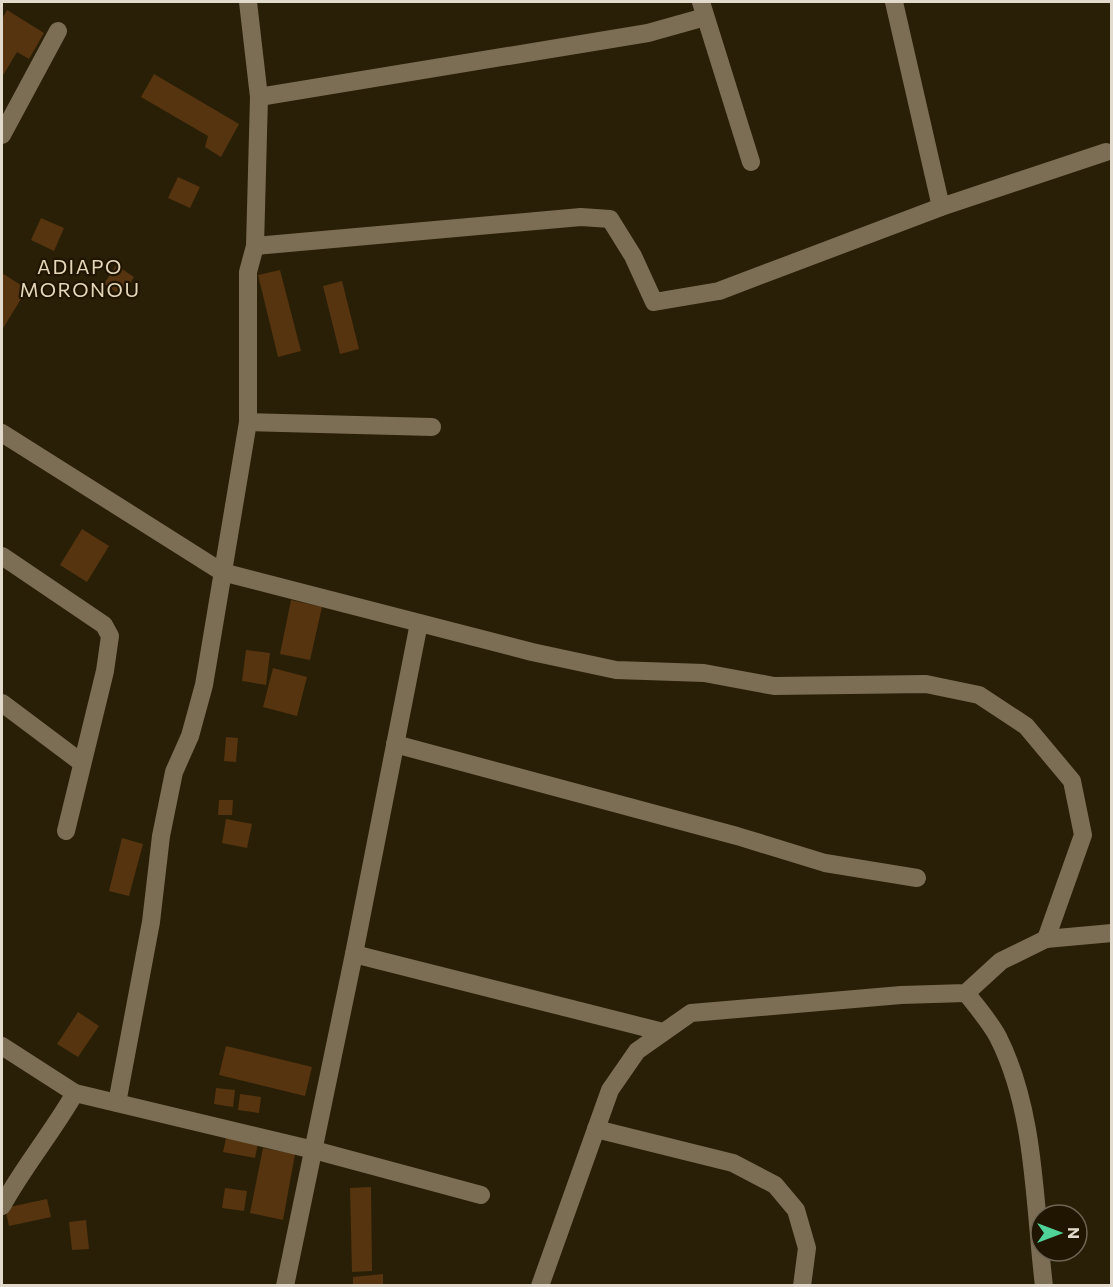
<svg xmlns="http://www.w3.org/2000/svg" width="1113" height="1287" font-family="Commissioner,sans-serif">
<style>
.building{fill:#55340f}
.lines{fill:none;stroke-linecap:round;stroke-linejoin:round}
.street{stroke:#7b6e54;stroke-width:18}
.labels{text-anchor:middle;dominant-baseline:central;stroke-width:4.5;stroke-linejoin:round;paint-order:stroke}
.quarter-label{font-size:20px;letter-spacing:1.5px;fill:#e5d7b9;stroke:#201500}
</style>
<rect width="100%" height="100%" fill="#291f06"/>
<g class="building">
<path d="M7,10L44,33L29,59L17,52L2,77V19Z"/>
<path d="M154,74L239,124L221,157L205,147L208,136L141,97Z"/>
<path d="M178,177L200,187L190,208L168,198Z"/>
<path d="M41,218L64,228L54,251L31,240Z"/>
<path d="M116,265L134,277L122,296L104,284Z"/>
<path d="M280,270L301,351L278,357L258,275Z"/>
<path d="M2,273L27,289L2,330Z"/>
<path d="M342,281L359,349L340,354L323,286Z"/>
<path d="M82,529L109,546L87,582L60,565Z"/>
<path d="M291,600L322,607L310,660L280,654Z"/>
<path d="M246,650L270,653L266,685L242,681Z"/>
<path d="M273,668L307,677L297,716L263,707Z"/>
<path d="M226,737L238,738L236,762L224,761Z"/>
<path d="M219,800H233L232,815H218Z"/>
<path d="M226,819L252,824L247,848L222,843Z"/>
<path d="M122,838L143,844L129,896L109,891Z"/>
<path d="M78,1012L99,1026L78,1057L57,1044Z"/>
<path d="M226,1046L312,1067L305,1096L219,1075Z"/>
<path d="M216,1088L235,1090L233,1107L214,1104Z"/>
<path d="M240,1094L261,1097L259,1113L238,1110Z"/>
<path d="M226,1138L258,1143L255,1158L223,1152Z"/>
<path d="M263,1148L295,1154L283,1220L250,1213Z"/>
<path d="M371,1187L372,1271L352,1272L350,1188Z"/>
<path d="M225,1188L247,1191L244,1211L222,1208Z"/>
<path d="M47,1199L51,1217L9,1226L5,1208Z"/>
<path d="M86,1220L89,1249L72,1250L69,1222Z"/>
<path d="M383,1274V1286H353V1277Z"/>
</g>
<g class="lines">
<g class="street">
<path d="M701,2L751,162"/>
<path d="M894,2L941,207"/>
<path d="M259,97L648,33L705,17"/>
<path d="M2,135L58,31"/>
<path d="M255,246L581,217L610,219L633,256L654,302L719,291L941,207L1106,152"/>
<path d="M248,422L432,427"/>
<path d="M2,433L222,572L532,652L616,670L704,673L774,686L926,684L979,695L1026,726L1072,781L1083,835L1046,939"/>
<path d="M2,556L104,625L110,636L105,671L66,831"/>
<path d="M2,703L82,763"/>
<path d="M395,744L737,836L825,863L917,878"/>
<path d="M354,954L663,1032"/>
<path d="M966,993C977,1007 990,1022 998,1037C1036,1112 1034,1205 1044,1286"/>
<path d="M2,1046L75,1093L314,1150L481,1195"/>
<path d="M117,1103L151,922L161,836L174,772L190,736L204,685L248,422V272L255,246L259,97L248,2"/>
<path d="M596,1129L733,1163L775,1185L796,1210L807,1248L802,1286"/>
<path d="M2,1206C24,1166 52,1133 75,1093"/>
<path d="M285,1286L354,954L419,623"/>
<path d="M540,1286L610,1090L637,1051L691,1013L901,995L966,993L1001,961L1046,939L1112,933"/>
</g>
</g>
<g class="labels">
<g class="quarter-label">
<text x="80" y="266">ADIAPO<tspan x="80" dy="23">MORONOU</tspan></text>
</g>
</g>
<rect width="1113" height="1287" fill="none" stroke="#e2dbcd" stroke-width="6"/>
<g transform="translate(1059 1233) rotate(90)"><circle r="28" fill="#201500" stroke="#6e6452" stroke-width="1.5"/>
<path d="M0-4.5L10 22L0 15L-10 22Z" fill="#50d398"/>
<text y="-9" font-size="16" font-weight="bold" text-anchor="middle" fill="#e2dbcd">N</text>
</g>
</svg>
